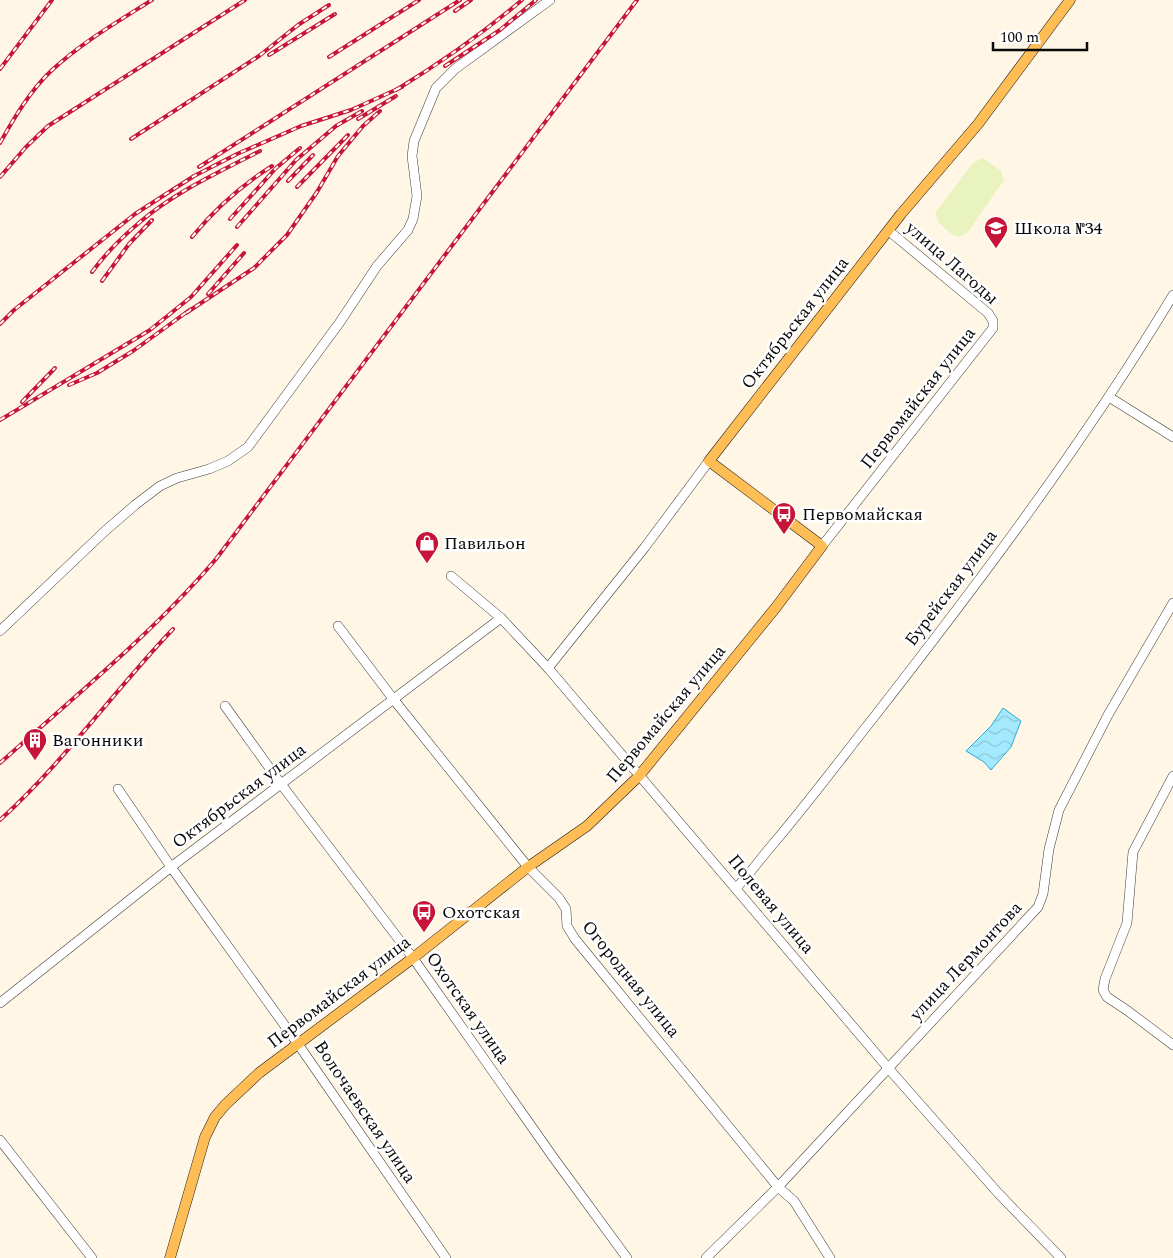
<svg xmlns="http://www.w3.org/2000/svg" width="1173" height="1258" font-family="Spectral,serif">
<style>
.pitch{fill:#e9f3bf}
.water{fill:url(#water-waves);stroke:#24addb}
.lines{fill:none;stroke-linecap:round;stroke-linejoin:round}
.minor-casing{stroke:#3c3c3c;stroke-width:10}
.major-casing{stroke:#1a1a1a;stroke-width:11}
.minor{stroke:#fff;stroke-width:9}
.major{stroke:#ffbd56;stroke-width:10}
.rail-casing{stroke:#c61538;stroke-width:4}
.rail{stroke:#fff;stroke-width:2;stroke-dasharray:5.5;stroke-linecap:butt}
.labels{text-anchor:middle;dominant-baseline:central;stroke-width:5;stroke-linejoin:round;paint-order:stroke}
.poi-label{font-size:18px;fill:#090909;stroke:#fff;text-anchor:start}
.street-label{font-size:18px;fill:#090909;stroke:#fff}
</style>
<defs>
<pattern id="water-waves" width="16" height="10" patternUnits="userSpaceOnUse" patternTransform="scale(1.25)"><rect width="16" height="10" fill="#a4e9fd"/><path d="M0 5q4-4 8 0t8 0" fill="none" stroke="#8cc6d8"/></pattern>
</defs>
<rect width="100%" height="100%" fill="#fff6e6"/>
<path class="pitch" d="M983,158L1001,171L1004,180L968,232L964,235L958,237C949,233 935,223 936,212L973,163Z"/>
<path class="water" d="M1003,708L1021,721L1011,747L991,770L984,762L966,751L991,726Z"/>
<g class="lines">
<g class="minor-casing">
<g id="minor">
<path d="M1109,397L1173,437"/>
<path d="M822,546L993,328V321L988,313L889,231"/>
<path d="M451,576L501,618L548,668L889,1069L998,1193L1061,1258"/>
<path d="M338,626L394,700L528,867L559,898L566,909L567,926L575,939L778,1187L794,1201L830,1258"/>
<path d="M0,631L105,531L135,505L160,486L177,478L209,469L228,461L248,447L340,322L377,266L408,230L413,219L417,196L412,156L414,141L436,88L455,69L550,0"/>
<path d="M548,668L645,547L709,461"/>
<path d="M225,706L281,784L413,958L553,1157L627,1258"/>
<path d="M1173,776L1133,852L1127,923L1105,979L1103,990L1107,997L1128,1011L1173,1045"/>
<path d="M118,789L171,867L298,1044L446,1258"/>
<path d="M736,888C750,874 760,859 773,844C808,803 840,760 874,717C980,581 1084,443 1173,295"/>
<path d="M0,1003L171,867L501,618"/>
<path d="M0,1140L92,1258"/>
<path d="M706,1258L778,1187L1038,907L1043,894L1049,849L1059,810L1108,715L1173,603"/>
</g>
</g>
<g class="major-casing">
<path id="major" d="M170,1258L205,1137L215,1117L225,1105L259,1073L413,958L528,867L587,826L639,776L777,606L822,546L709,461L901,214L978,124L1070,0"/>
</g>
<use href="#minor" class="minor"/>
<use href="#major" class="major"/>
<g class="rail-casing">
<g id="rail">
<path d="M455,11L471,0"/>
<path d="M269,55L335,14"/>
<path d="M329,57L419,0"/>
<path d="M445,66L500,30L536,0"/>
<path d="M0,69L52,0"/>
<path d="M396,90C440,63 482,34 522,0"/>
<path d="M358,119L396,96"/>
<path d="M131,139L259,56L298,25L329,5"/>
<path d="M0,143C14,118 30,91 51,71C81,43 117,22 152,0"/>
<path d="M199,167L460,0"/>
<path d="M0,177L26,147L48,126L245,0"/>
<path d="M288,181L313,155"/>
<path d="M297,187L348,135"/>
<path d="M230,219L276,168L300,148"/>
<path d="M237,227L296,160L336,126L362,111"/>
<path d="M192,237C215,209 242,185 272,166"/>
<path d="M92,272C106,253 122,237 140,222C175,192 219,172 260,151"/>
<path d="M102,281L129,244L152,220"/>
<path d="M208,294L244,253"/>
<path d="M186,313L254,268L287,235L317,192L338,156L363,126L380,111"/>
<path d="M0,324L14,310L135,214L194,176L237,154L301,126L351,110L402,87"/>
<path d="M69,385L97,373L133,351L191,309"/>
<path d="M22,402L55,368"/>
<path d="M0,420L150,330L191,297L237,245"/>
<path d="M0,763C74,697 152,634 216,559L637,0"/>
<path d="M0,820C64,762 114,691 173,629"/>
</g>
</g>
<use href="#rail" class="rail"/>
</g>
<defs>
<g id="school-pin" transform="scale(1.25)"><path d="M0 17L-7.5 6A9.5 9.5 0 1 1 7.5 6Z" fill="#c61538" stroke="#fff"/><path d="M0-5L7-2L0 1L-7-2ZM-4 1L0 2.5L4 1V4Q0 6-4 4Z" fill="#fff"/></g>
<g id="bus-pin" transform="scale(1.25)"><path d="M0 17L-7.5 6A9.5 9.5 0 1 1 7.5 6Z" fill="#c61538" stroke="#fff"/><path d="M-5-6H5V4H4V6H2V4H-2V6H-4V4H-5ZM-3.5-4V0h7V-4ZM-3.5 1.2v1.5H-2V1.2ZM2 1.2v1.5H3.5V1.2Z" fill="#fff"/></g>
<g id="shop-pin" transform="scale(1.25)"><path d="M0 17L-7.5 6A9.5 9.5 0 1 1 7.5 6Z" fill="#c61538" stroke="#fff"/><path d="M-5-2.5h2.3a2.7 3.5 0 0 1 5.4 0H5L5.5 6h-11ZM-1.5-2.5h3a1.5 2.3 0 0 0-3 0Z" fill="#fff"/></g>
<g id="building-pin" transform="scale(1.25)"><path d="M0 17L-7.5 6A9.5 9.5 0 1 1 7.5 6Z" fill="#c61538" stroke="#fff"/><path d="M-4-6H4V6H1V3H-1V6H-4ZM-2.5-4.3h1.7v1.8h-1.7ZM.8-4.3h1.7v1.8H.8ZM-2.5-1h1.7V.8h-1.7ZM.8-1h1.7V.8H.8Z" fill="#fff"/></g>
</defs>
<g fill-rule="evenodd">
<use href="#school-pin" x="996" y="228"/>
<use href="#bus-pin" x="784" y="514"/>
<use href="#shop-pin" x="427" y="543"/>
<use href="#building-pin" x="35" y="740"/>
<use href="#bus-pin" x="424" y="912"/>
</g>
<g class="labels">
<g class="poi-label">
<text x="1014" y="228">Школа №34</text>
<text x="802" y="514">Первомайская</text>
<text x="444" y="543">Павильон</text>
<text x="52" y="740">Вагонники</text>
<text x="442" y="912">Охотская</text>
</g>
<g class="street-label">
<text transform="translate(952 263) rotate(41)">улица Лагоды</text>
<text transform="translate(795 323) rotate(-52)">Октябрьская улица</text>
<text transform="translate(918 398) rotate(-52)">Первомайская улица</text>
<text transform="translate(951 588) rotate(-53)">Бурейская улица</text>
<text transform="translate(666 714) rotate(-50)">Первомайская улица</text>
<text transform="translate(239 796) rotate(-37)">Октябрьская улица</text>
<text transform="translate(771 904) rotate(50)">Полевая улица</text>
<text transform="translate(966 961) rotate(-47)">улица Лермонтова</text>
<text transform="translate(631 979) rotate(51)">Огородная улица</text>
<text transform="translate(339 992) rotate(-37)">Первомайская улица</text>
<text transform="translate(468 1008) rotate(55)">Охотская улица</text>
<text transform="translate(365 1112) rotate(56)">Волочаевская улица</text>
</g>
</g>
<path d="M993 42v8h94v-8" fill="none" stroke="#090909" stroke-width="2.5"/>
<text x="1000" y="42" font-size="15" fill="#090909" stroke="#ffffff" stroke-width="4" paint-order="stroke">100 m</text>
</svg>
